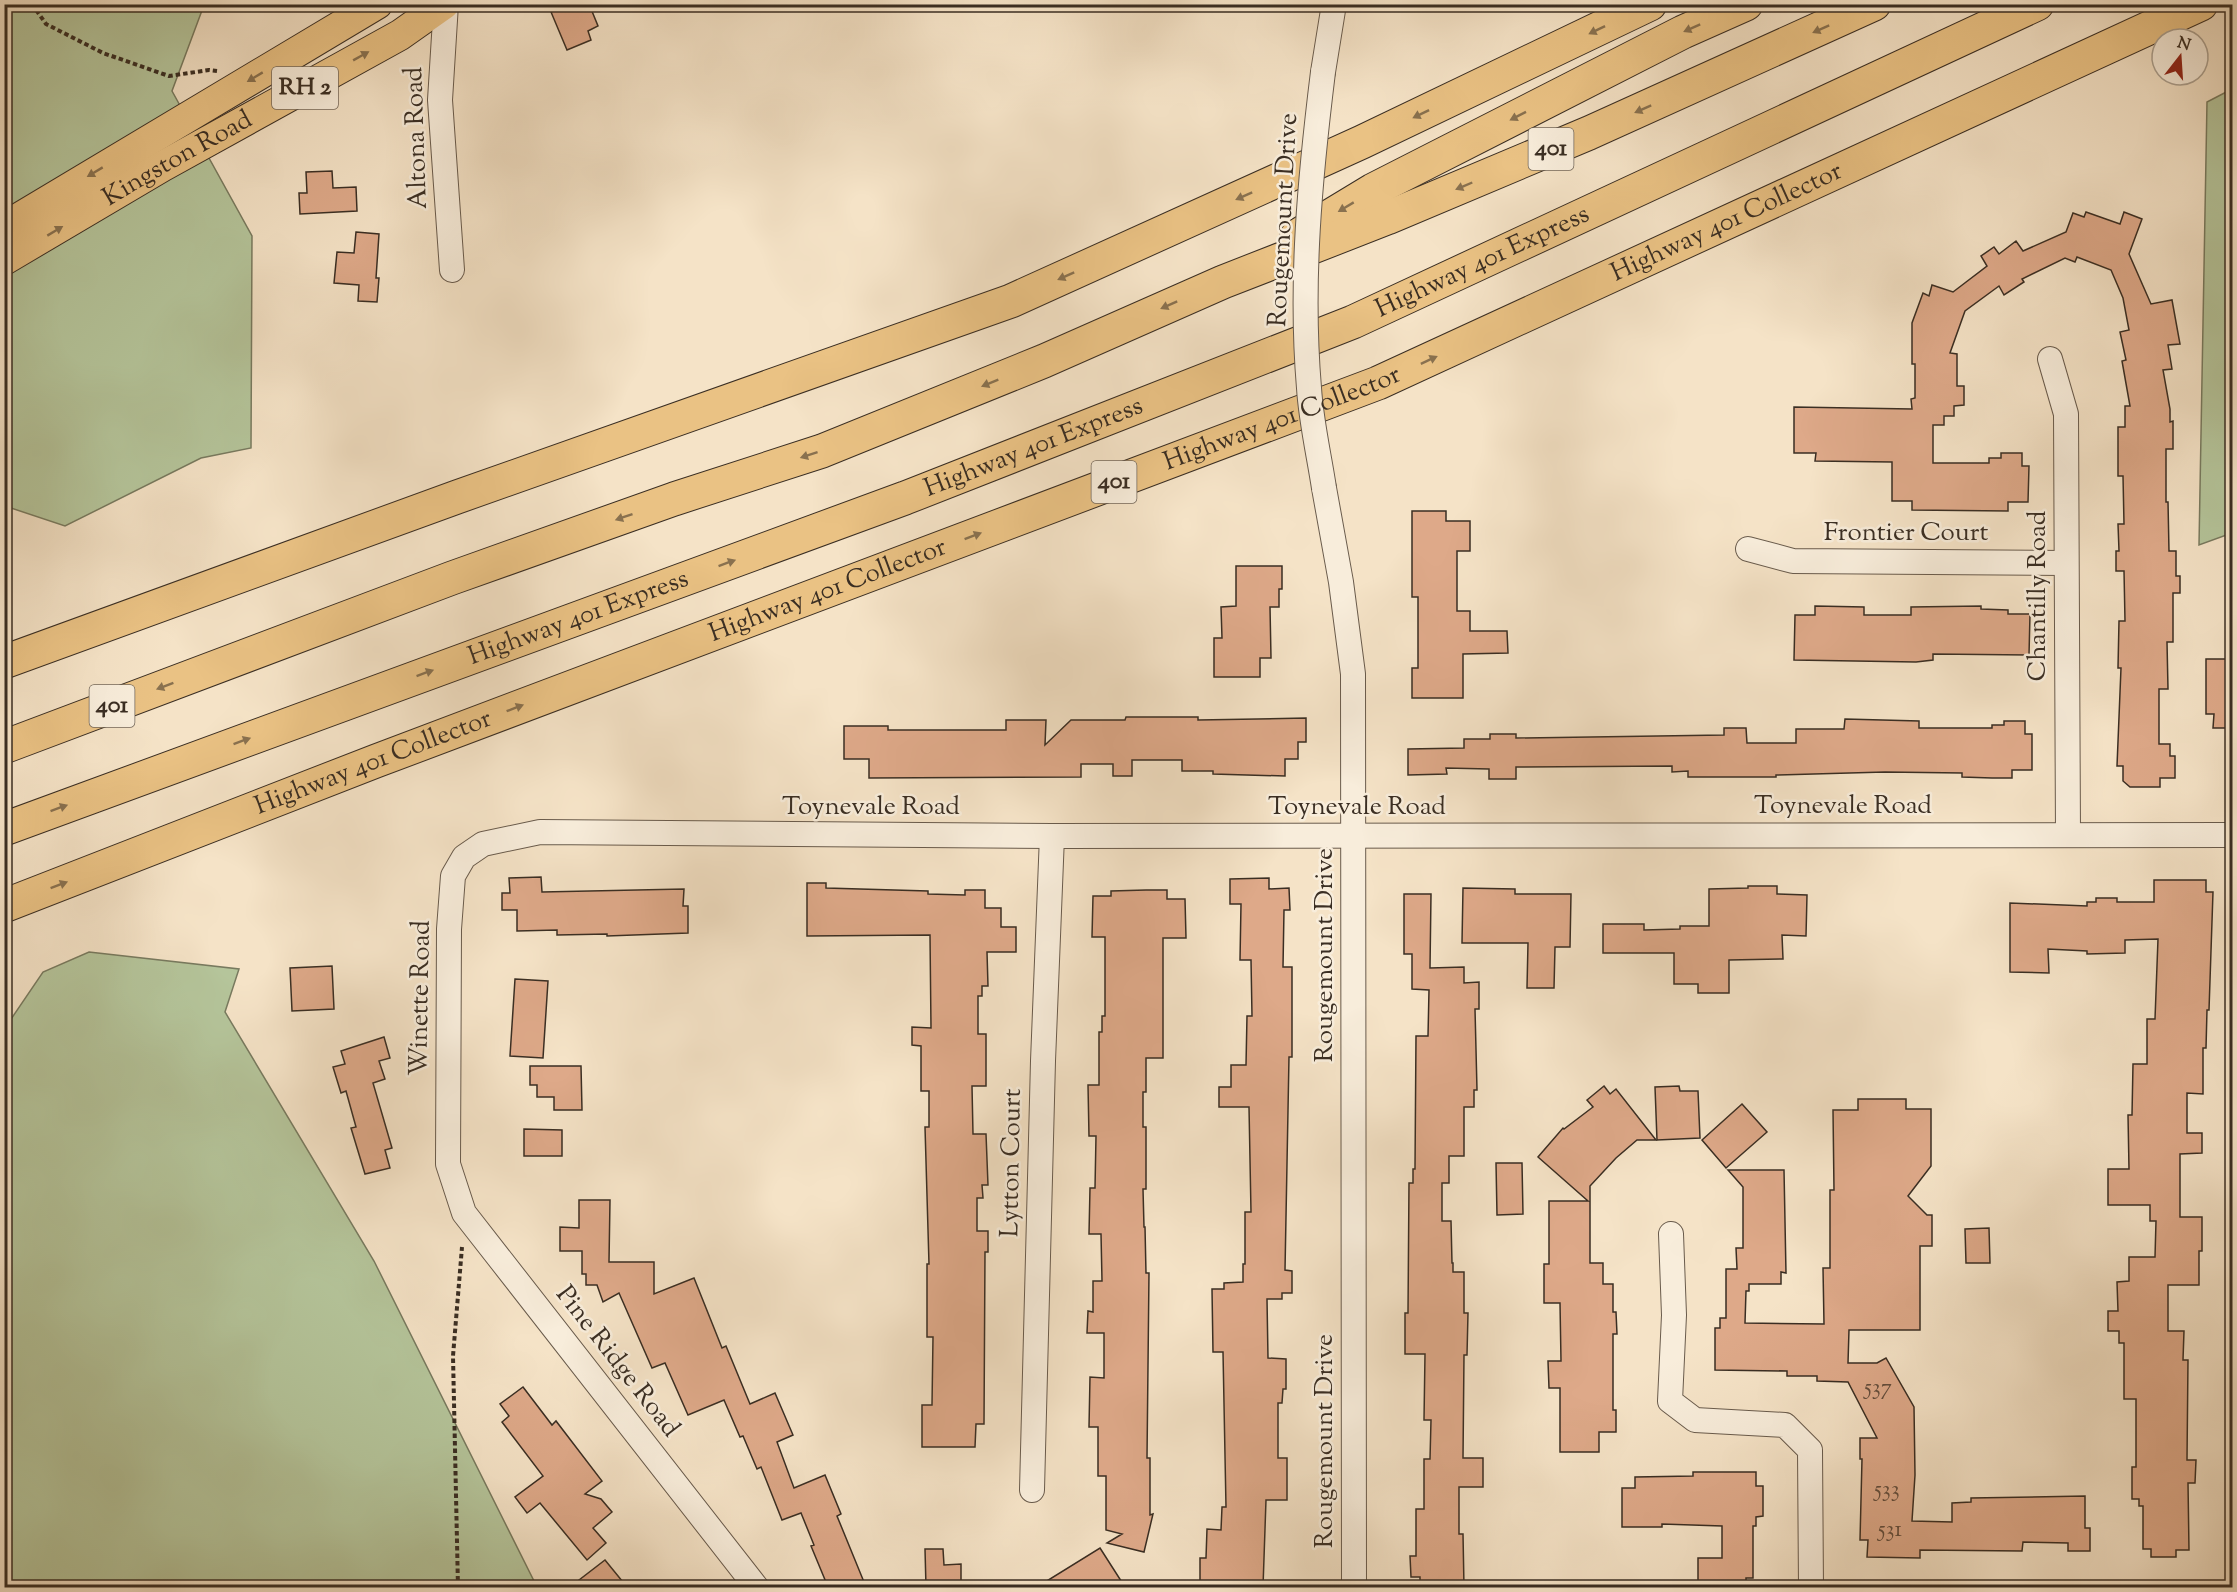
<svg xmlns="http://www.w3.org/2000/svg" width="2237" height="1592" font-family="'Sorts Mill Goudy',serif">
<style>
.green{fill:#b5c59b;stroke:#787a5f;stroke-width:1.5}
.building{fill:#dea989;stroke:#3a2e23;stroke-width:1.5}
.lines{fill:none;stroke-linecap:round;stroke-linejoin:round}
.minor-casing{stroke:#695b4c;stroke-width:26}
.major-casing{stroke:#3a2e23;stroke-width:32}
.highway-casing{stroke:#3a2e23;stroke-width:35}
.path{stroke:#3a2e23;stroke-width:4;stroke-dasharray:4.5 3;stroke-linecap:butt}
.minor{stroke:#f8eddb;stroke-width:24}
.major{stroke:#eac284;stroke-width:30}
.highway{stroke:#eac284;stroke-width:33}
.minor-bridge-casing{stroke:#695b4c;stroke-width:26;stroke-linecap:butt}
.minor-bridge{stroke:#f8eddb;stroke-width:24}
.oneway{fill:#89714f}
.labels{text-anchor:middle;dominant-baseline:central;stroke-width:5;stroke-linejoin:round;paint-order:stroke}
.number-label{font-size:22px;fill:#634d3c}
.shield{fill:#f8eddb;stroke:#73675a;stroke-width:1.5}
.shield-label{font-size:24px;font-weight:bold;fill:#3a2e23}
.street-label{font-size:26px;fill:#3a2e23;stroke:#f8eddb}
</style>
<rect width="100%" height="100%" fill="#f5e3c7"/>
<filter id="stains"><feTurbulence type="fractalNoise" baseFrequency=".00333" numOctaves="4"/><feColorMatrix values="0 0 0 0 .2 0 0 0 0 .09 0 0 0 0 .02 0 0 0 .5 -.17"/></filter>
<radialGradient id="worn" r=".72"><stop offset=".6" stop-color="#630" stop-opacity="0"/><stop offset="1" stop-color="#630" stop-opacity=".3"/></radialGradient>
<g class="green">
<path d="M5,5H204L172,91L252,236L251,448L201,458L65,526L5,506Z"/>
<path d="M2232,89V533L2199,545L2207,102Z"/>
<path d="M89,952L239,969L225,1012L374,1261L537,1587H5V1028L43,972Z"/>
</g>
<g class="building">
<path d="M570,4H589L598,26L588,31L591,40L567,50L551,12Z"/>
<path d="M332,171L333,188L356,187L357,211L300,214L299,193H307L306,172Z"/>
<path d="M2086,212L2120,224L2124,212L2142,219L2129,254L2151,304L2172,300L2180,344L2168,345L2172,369L2163,370L2170,409V422L2173,421V449H2166V502H2168L2169,551H2176V576H2180V593H2173V642H2167L2168,689H2159V744H2170V756H2175V778H2160V787H2130L2123,781V766H2117L2121,668H2118L2119,621H2125L2124,571H2116V551H2119L2118,524H2124L2123,476H2118V427H2125V406H2130L2122,361L2126,360L2120,332L2129,330L2123,298L2111,270L2077,257L2075,262L2065,258L2022,279L2024,282L2004,295L1999,286L1965,311L1950,353L1957,354V386H1964V405L1954,406V416H1944V425H1933V463H1989V458H2001V453H2022V466H2029L2028,502H2008V511L1912,510V501H1892V462L1815,461L1816,453H1794V407L1912,409L1911,399L1915,398V364H1912V323L1923,293L1929,296L1932,285L1953,292L1987,266L1981,256L1994,247L1999,254L2016,241L2023,251L2066,232L2073,213L2084,217Z"/>
<path d="M356,232L379,234L376,278H379L377,302L358,301L359,285L334,283L337,252L354,253Z"/>
<path d="M1412,511H1446V521H1470V551H1457V611H1470V631H1507L1508,653L1463,654V698H1412V668H1418V597H1412Z"/>
<path d="M1236,566H1282V589H1279V607H1270L1271,658H1260V677H1214V638H1222L1221,607L1236,606Z"/>
<path d="M1815,606L1864,607V615H1911V607L1981,606V609L2008,610V614H2030L2029,655L1933,654V660L1916,662L1794,660L1795,615H1815Z"/>
<path d="M2206,659H2225L2232,666V728H2213L2214,714H2206Z"/>
<path d="M1126,717H1198V720L1306,718V742H1298V759H1285V776L1213,774V771H1182V760H1132V776H1113V764H1081V777L869,778V759H844V726H888V730H1006V720H1046L1045,745L1071,720H1125Z"/>
<path d="M1845,719L1919,721V728H1992V725H2004V721H2025V734H2032V770H2012V778H1992L1962,777V773L1885,772L1776,775V777H1688V771L1672,772V766L1516,767V779H1489V769L1446,768L1447,774L1408,775V749L1464,748V739H1490V734H1516V738L1724,735V728H1746L1747,743H1796V729H1844Z"/>
<path d="M541,877L542,892L684,889L683,906H688V933L607,936V934L557,935V930L517,931V910H502V893H510L509,878Z"/>
<path d="M1269,878V889L1289,888L1290,910H1284L1283,967H1292V1057H1289L1285,1270L1292,1271V1293H1282V1299H1267L1268,1358L1286,1359V1389H1283L1282,1403H1278V1458H1287V1500H1266L1263,1587H1200V1558H1206L1207,1529L1221,1530L1222,1507H1226L1223,1352H1213L1212,1289H1224V1283L1243,1282V1264H1245V1212H1251L1249,1107H1219V1087H1231V1065H1246L1247,1016H1252L1251,960H1240L1241,904H1230V879Z"/>
<path d="M2154,880H2206V892H2213L2209,1010H2207L2206,1048H2203V1094L2187,1093V1133H2202V1153L2180,1154V1217H2202V1251H2199V1285H2168V1331H2184L2183,1360H2188L2187,1460H2196L2195,1483H2188L2189,1550H2176V1557H2151V1549H2143V1506H2139V1499H2132V1467H2136V1399H2124V1343H2119V1331H2108V1311H2118L2117,1282L2129,1281V1257H2155L2156,1221H2150V1205H2108V1169H2129L2128,1115H2132L2133,1064H2147V1019H2155L2158,939L2125,940V953L2087,954V951L2048,949L2049,973L2010,972V903L2087,906V902H2096V898H2117V902H2154Z"/>
<path d="M807,883H826V888L928,891V894L965,895V890H985V908H1001V927H1016V952H987L988,986H982V996H978V1034H986V1086H972L973,1134H986L988,1185H982L983,1198H977V1231H988V1252H985L984,1424H976L975,1447H922V1405H932L933,1337H927V1264H929L925,1127H929V1091H921V1046L912,1045V1027L931,1028L930,935L807,936Z"/>
<path d="M1748,886H1777V894L1807,895L1806,936L1782,935L1783,959L1729,960V993H1698V984H1674V953H1603V924H1644V930L1680,929V926H1709V889L1748,888Z"/>
<path d="M1463,888L1515,889V894H1571L1570,947H1555L1554,988H1527L1528,943H1462Z"/>
<path d="M1146,890H1167V899H1185L1186,938H1163V1058H1146V1092H1143V1127H1146V1189H1143L1144,1227H1145L1146,1273H1149L1147,1458H1150V1515L1153,1514L1144,1552L1107,1543L1122,1534L1106,1530V1476H1098V1427H1089L1090,1377L1104,1378V1333H1087L1088,1311L1093,1312V1281H1102L1101,1234H1089L1090,1188H1095L1096,1136H1089L1088,1085H1099V1032H1102V1016H1105V937H1092L1093,896H1111V891Z"/>
<path d="M1404,894H1431L1430,968L1464,967V983L1479,982V1009H1475L1477,1090H1474V1107H1464V1156H1449V1183H1442V1221H1451L1452,1263H1453V1272H1464V1313H1468L1467,1355H1464L1463,1458H1483V1487H1459V1534H1463L1464,1587H1420V1577H1411L1410,1556H1416V1509H1424V1459H1430L1431,1420H1424L1425,1354H1405V1313H1408L1409,1183H1413V1169H1415L1416,1036H1428L1429,990L1412,989V954H1404Z"/>
<path d="M332,966L334,1009L292,1011L290,968Z"/>
<path d="M515,979L548,981L543,1058L510,1056Z"/>
<path d="M384,1037L390,1058L379,1061L385,1079L373,1083L392,1148L385,1150L390,1168L365,1174L351,1128L356,1127L346,1091L341,1093L333,1067L345,1064L341,1051Z"/>
<path d="M530,1066H581L582,1110H554V1097H537V1085H530Z"/>
<path d="M1604,1086L1610,1094L1616,1089L1656,1140H1637L1616,1158L1590,1186V1263H1603V1284H1613V1312H1616L1617,1334H1613V1410H1616V1432H1599V1452H1560V1388H1549L1548,1361H1561L1560,1303H1544V1264H1549V1201H1588L1538,1157L1563,1128L1564,1129L1593,1107L1587,1100Z"/>
<path d="M1679,1086L1680,1091H1698L1700,1138L1657,1140L1655,1087Z"/>
<path d="M1858,1099H1906V1109H1931V1166L1908,1196L1927,1215H1932V1246H1920V1330H1849L1848,1363H1877L1886,1358L1914,1407L1915,1475L1912,1521L1952,1522V1503L1971,1502V1498L2085,1496V1528H2090V1551H2068V1543L2023,1542L2022,1551L1920,1550V1558L1867,1557L1868,1540H1860L1862,1459H1860V1438H1877L1848,1382L1817,1381V1376H1787V1371L1715,1370V1328H1720V1318H1726V1269H1737L1736,1248H1743V1187L1728,1170H1784L1786,1273L1781,1272V1284H1749V1291H1746L1745,1323L1824,1324L1823,1268H1830V1190H1834L1833,1110H1858Z"/>
<path d="M1742,1104L1767,1132L1726,1168L1702,1140Z"/>
<path d="M524,1129L562,1130V1156H524Z"/>
<path d="M1496,1163H1522L1523,1214L1497,1215Z"/>
<path d="M579,1200H610L609,1262H654V1294L694,1278L722,1348L726,1346L750,1404L775,1393L793,1435L777,1442L794,1488L825,1475L841,1514L837,1516L864,1582L852,1587H828L811,1546L814,1545L801,1513L782,1520L761,1467L757,1469L743,1436L740,1437L724,1400L688,1415L665,1363L652,1368L619,1293L603,1302L597,1285H586V1274H582V1251H560V1227L579,1228Z"/>
<path d="M1989,1228L1990,1263H1966L1965,1229Z"/>
<path d="M523,1387L552,1425L556,1421L602,1481L585,1494L601,1499L612,1512L593,1528L606,1543L587,1560L540,1503L527,1513L515,1497L543,1476L502,1422L509,1416L500,1404Z"/>
<path d="M1693,1472H1756V1486H1763V1516L1756,1517V1526H1753V1578H1746V1587H1698V1558H1722V1526L1662,1524V1527H1622V1488H1635V1477L1693,1476Z"/>
<path d="M1100,1548L1125,1587H1037Z"/>
<path d="M925,1549H943L944,1565L961,1564V1587H926Z"/>
<path d="M605,1560L627,1587H570Z"/>
</g>
<g class="lines">
<g class="minor-casing">
<g id="minor">
<path d="M446,4L440,100L452,270"/>
<path d="M1323,72L1334,4"/>
<path d="M2050,359L2066,414L2068,835"/>
<path d="M1324,488L1341,582L1353,674L1354,1588"/>
<path d="M1748,549L1793,561L2066,563"/>
<path d="M1671,1234L1674,1315L1670,1401L1695,1420L1785,1425L1810,1450L1811,1588"/>
<path d="M1032,1490L1043,1061L1052,836"/>
<path d="M757,1588L464,1213L448,1164L449,929L453,876L464,857L483,844L540,832L1052,836L2232,835"/>
</g>
</g>
<g class="major-casing">
<g id="major">
<path d="M4,227L377,4"/>
<path id="s1" d="M4,260L163,166L400,35L444,4"/>
</g>
</g>
<g class="highway-casing">
<g id="highway">
<path d="M1297,236L1373,190L1683,32L1746,4"/>
<path d="M4,662L457,497L1011,301L1362,142L1650,4"/>
<path d="M4,747L452,578L674,499L822,451L1044,361L1223,282L1387,218L1589,133L1874,4"/>
<path id="s2" d="M4,829L905,498L1353,322L2037,4"/>
<path id="s3" d="M4,906L376,761L1378,383L2201,4"/>
</g>
</g>
<g class="path">
<path d="M32,4L46,24L103,53L169,76L209,70L217,71"/>
<path d="M458,1588L453,1356L462,1247"/>
</g>
<use href="#minor" class="minor"/>
<use href="#major" class="major"/>
<use href="#highway" class="highway"/>
<g class="minor-bridge-casing">
<path id="minor-bridge" d="M1323,72C1310,177 1300,282 1309,388C1311,421 1319,455 1324,488"/>
</g>
<use href="#minor-bridge" class="minor-bridge"/>
</g>
<defs><path id="oneway-solid" d="M-6-.8H1V-3.2L6.5 0L1 3.2V.8H-6Z" transform="scale(1.5)"/></defs>
<g class="oneway">
<use href="#oneway-solid" transform="translate(1692 28) rotate(156)"/>
<use href="#oneway-solid" transform="translate(1821 29) rotate(156)"/>
<use href="#oneway-solid" transform="translate(1597 30) rotate(154)"/>
<use href="#oneway-solid" transform="translate(361 56) rotate(-29)"/>
<use href="#oneway-solid" transform="translate(255 77) rotate(149)"/>
<use href="#oneway-solid" transform="translate(1643 109) rotate(156)"/>
<use href="#oneway-solid" transform="translate(1421 114) rotate(154)"/>
<use href="#oneway-solid" transform="translate(1518 116) rotate(153)"/>
<use href="#oneway-solid" transform="translate(95 172) rotate(149)"/>
<use href="#oneway-solid" transform="translate(1464 186) rotate(157)"/>
<use href="#oneway-solid" transform="translate(1244 196) rotate(156)"/>
<use href="#oneway-solid" transform="translate(1346 207) rotate(149)"/>
<use href="#oneway-solid" transform="translate(55 231) rotate(-31)"/>
<use href="#oneway-solid" transform="translate(1066 276) rotate(156)"/>
<use href="#oneway-solid" transform="translate(1169 305) rotate(156)"/>
<use href="#oneway-solid" transform="translate(1429 360) rotate(-25)"/>
<use href="#oneway-solid" transform="translate(990 383) rotate(158)"/>
<use href="#oneway-solid" transform="translate(809 455) rotate(162)"/>
<use href="#oneway-solid" transform="translate(624 517) rotate(161)"/>
<use href="#oneway-solid" transform="translate(973 536) rotate(-21)"/>
<use href="#oneway-solid" transform="translate(727 563) rotate(-20)"/>
<use href="#oneway-solid" transform="translate(425 673) rotate(-20)"/>
<use href="#oneway-solid" transform="translate(165 686) rotate(159)"/>
<use href="#oneway-solid" transform="translate(515 708) rotate(-21)"/>
<use href="#oneway-solid" transform="translate(242 741) rotate(-20)"/>
<use href="#oneway-solid" transform="translate(59 808) rotate(-20)"/>
<use href="#oneway-solid" transform="translate(59 885) rotate(-21)"/>
</g>
<g class="labels">
<g class="number-label">
<text x="1878" y="1389">537</text>
<text x="1887" y="1491">533</text>
<text x="1890" y="1531">531</text>
</g>
<g class="shield">
<rect x="272" y="67" width="66" height="42" rx="4.5"/>
<rect x="1528.5" y="128" width="45" height="42" rx="4.5"/>
<rect x="1091.5" y="461" width="45" height="42" rx="4.5"/>
<rect x="89.5" y="685" width="45" height="42" rx="4.5"/>
</g>
<g class="shield-label">
<text x="305" y="88">RH 2</text>
<text x="1551" y="149">401</text>
<text x="1114" y="482">401</text>
<text x="112" y="706">401</text>
</g>
<g class="street-label">
<text transform="translate(417 138) rotate(-92)">Altona Road</text>
<text stroke="none"><textPath href="#s1" startOffset="201">Kingston Road</textPath></text>
<text transform="translate(1284 220) rotate(-87)">Rougemount Drive</text>
<text stroke="none"><textPath href="#s3" startOffset="1854">Highway 401 Collector</textPath></text>
<text stroke="none"><textPath href="#s2" startOffset="1584">Highway 401 Express</textPath></text>
<text stroke="none"><textPath href="#s3" startOffset="1368">Highway 401 Collector</textPath></text>
<text stroke="none"><textPath href="#s2" startOffset="1098">Highway 401 Express</textPath></text>
<text x="1906" y="533">Frontier Court</text>
<text stroke="none"><textPath href="#s3" startOffset="882">Highway 401 Collector</textPath></text>
<text transform="translate(2038 596) rotate(-90)">Chantilly Road</text>
<text stroke="none"><textPath href="#s2" startOffset="612">Highway 401 Express</textPath></text>
<text stroke="none"><textPath href="#s3" startOffset="396">Highway 401 Collector</textPath></text>
<text x="1843" y="806">Toynevale Road</text>
<text x="871" y="807">Toynevale Road</text>
<text x="1357" y="807">Toynevale Road</text>
<text transform="translate(1325 955) rotate(-90)">Rougemount Drive</text>
<text transform="translate(421 998) rotate(-89)">Winette Road</text>
<text transform="translate(1012 1163) rotate(-89)">Lytton Court</text>
<text transform="translate(617 1362) rotate(52)">Pine Ridge Road</text>
<text transform="translate(1325 1441) rotate(-90)">Rougemount Drive</text>
</g>
</g>
<rect width="2237" height="1592" fill="none" stroke="#f5e3c7" stroke-width="24"/>
<rect x="6" y="6" width="2225" height="1580" fill="none" stroke="#3a2e23" stroke-width="3"/>
<rect x="12" y="12" width="2213" height="1568" fill="none" stroke="#3a2e23" stroke-width="1.5"/>
<g transform="translate(2180 57) rotate(17)"><circle r="28" fill="#f8eddb" stroke="#aca191" stroke-width="1.5"/>
<path d="M0-4.5L10 22L0 15L-10 22Z" fill="#8f2418"/>
<text y="-9" font-size="16" font-weight="bold" text-anchor="middle" fill="#3a2e23">N</text>
</g>
<rect width="100%" height="100%" filter="url(#stains)"/>
<rect width="100%" height="100%" fill="url(#worn)"/>
</svg>
